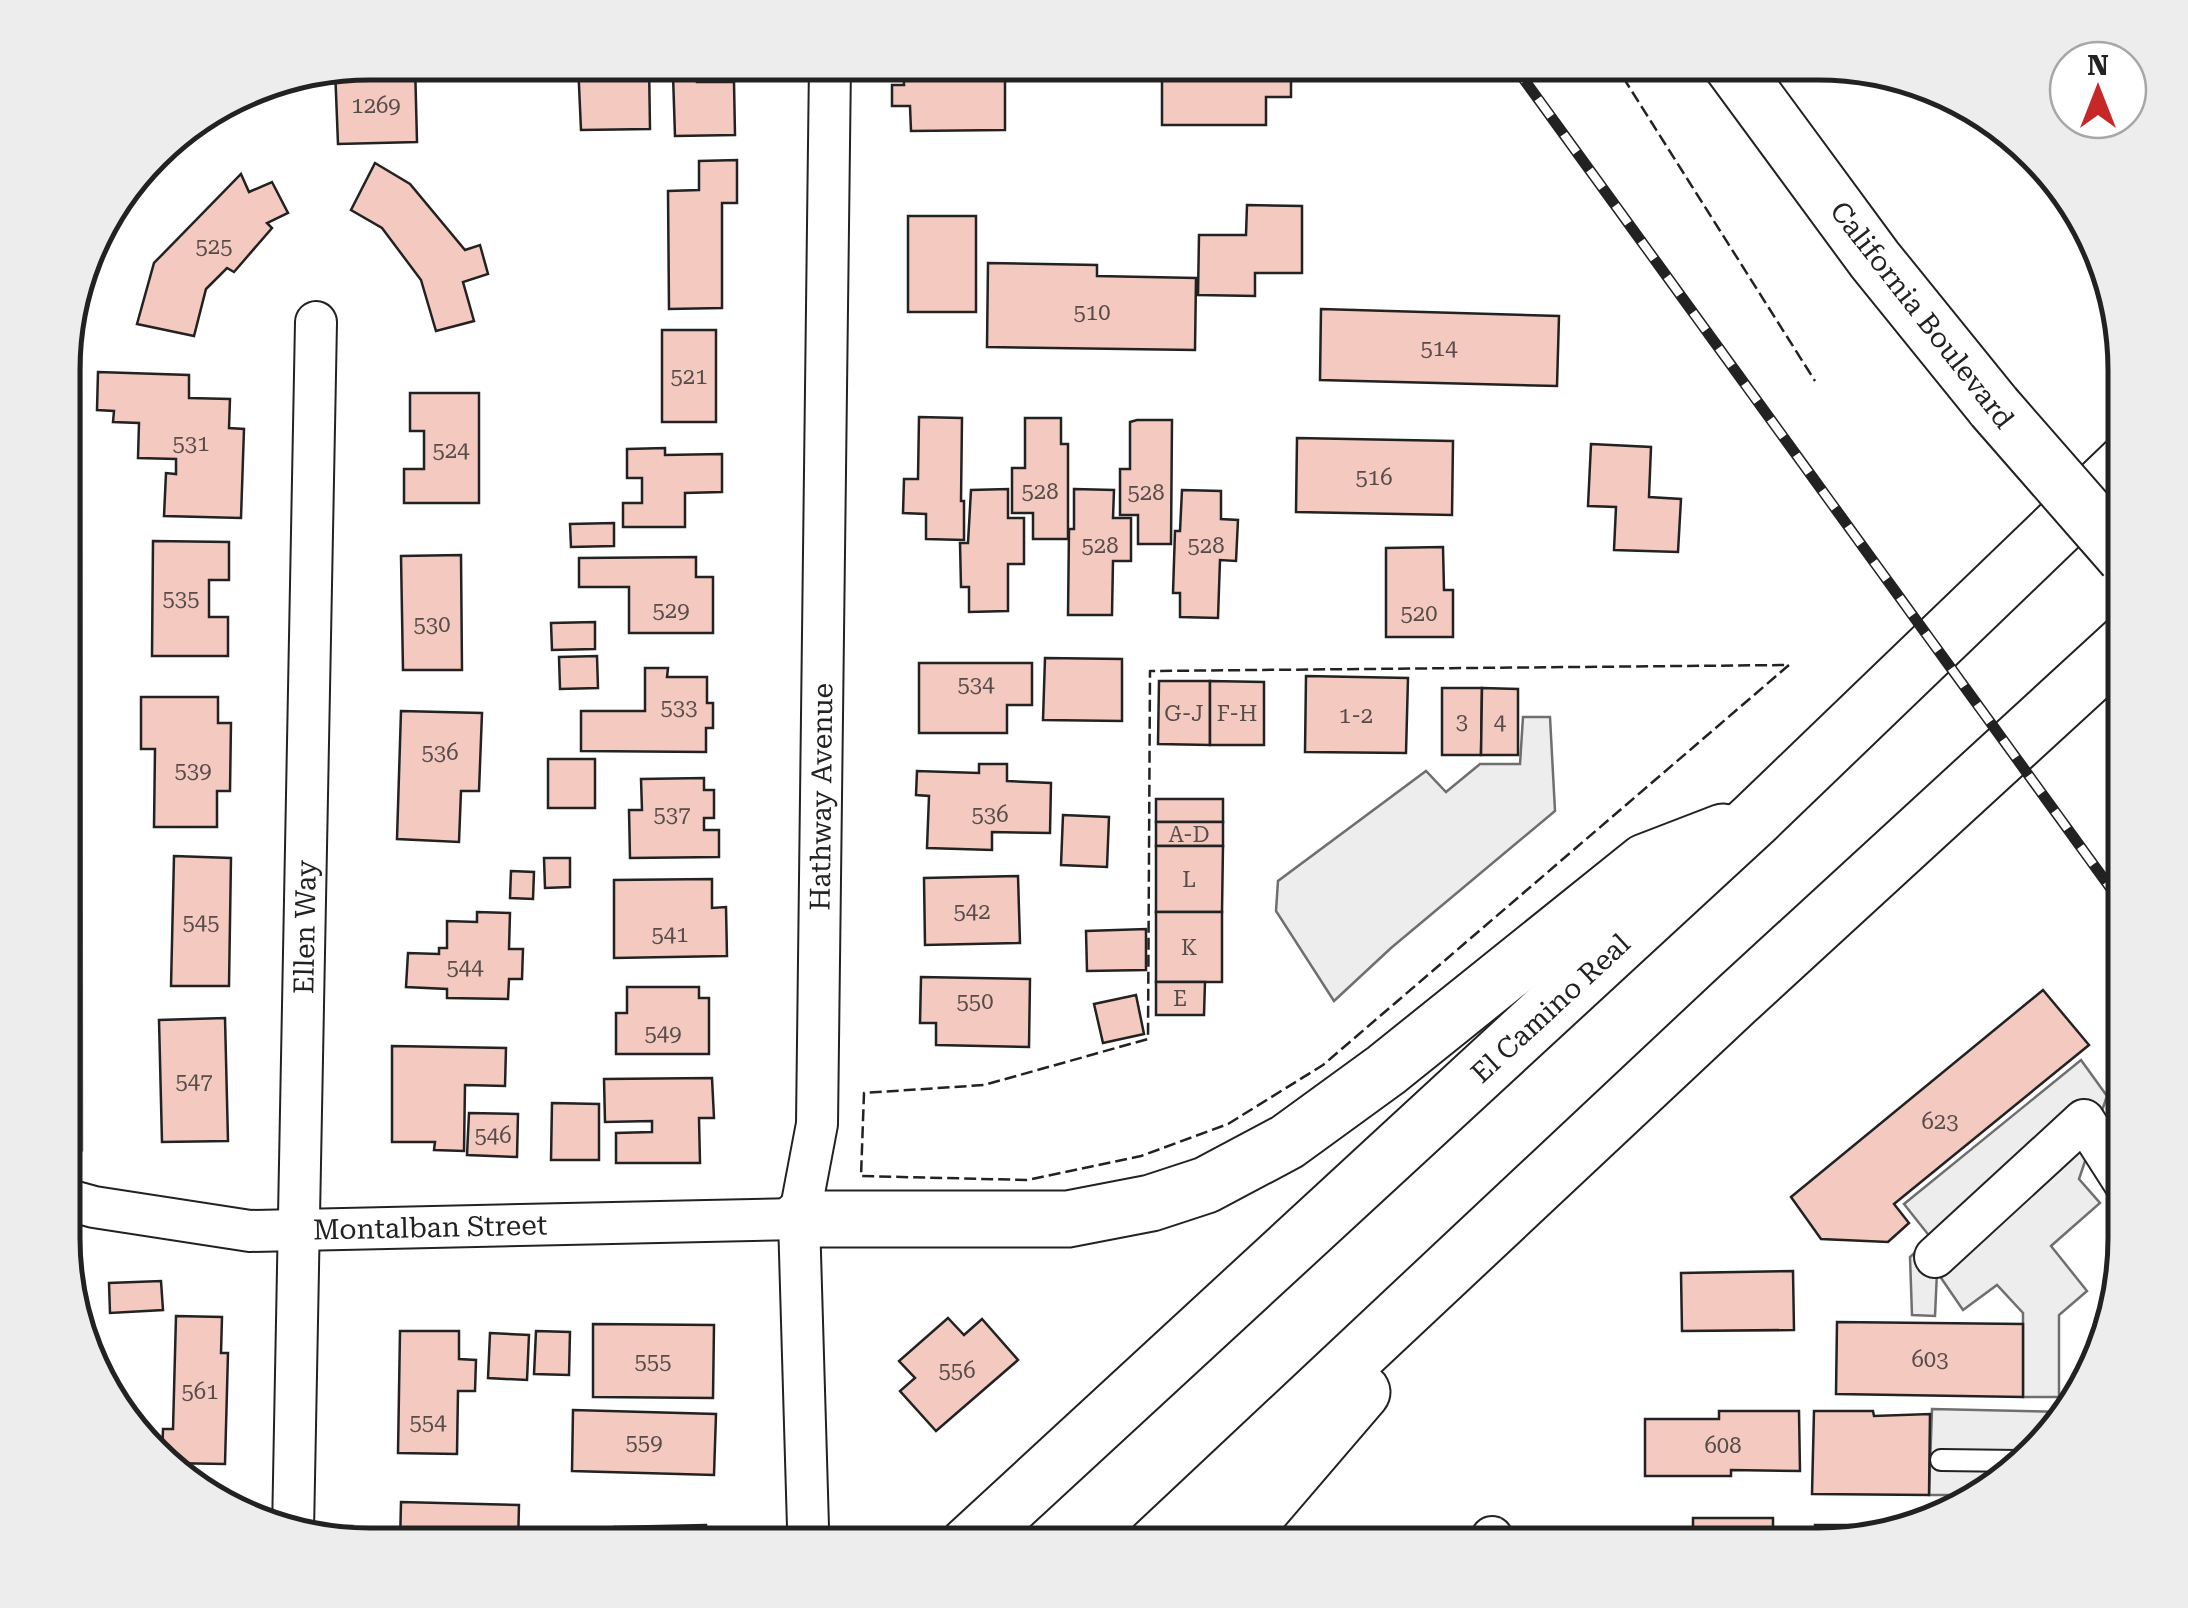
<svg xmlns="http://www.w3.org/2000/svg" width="2188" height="1608" font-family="'Roboto Serif',serif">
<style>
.green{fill:#eee;stroke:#6f6f6f;stroke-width:2.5}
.parking{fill:#ededed;stroke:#6f6f6f;stroke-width:2.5}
.building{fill:#f3c9c0;stroke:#222;stroke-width:2.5}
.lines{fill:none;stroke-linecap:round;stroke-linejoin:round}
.lane-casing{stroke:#222;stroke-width:24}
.street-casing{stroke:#222;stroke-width:44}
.secondary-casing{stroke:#222;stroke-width:59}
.highway-casing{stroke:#222;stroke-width:59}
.lane{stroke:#fff;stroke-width:20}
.street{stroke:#fff;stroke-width:40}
.secondary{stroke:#fff;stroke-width:55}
.highway{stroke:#fff;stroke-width:55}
.rail-casing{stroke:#222;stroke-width:11}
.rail{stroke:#fff;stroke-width:8;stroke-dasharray:22;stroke-linecap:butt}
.secondary-bridge-casing{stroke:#222;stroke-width:59;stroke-linecap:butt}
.secondary-bridge{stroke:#fff;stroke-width:55}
.fence{stroke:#222;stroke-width:2.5;stroke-dasharray:12 5;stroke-linecap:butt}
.labels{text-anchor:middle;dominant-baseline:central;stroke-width:8;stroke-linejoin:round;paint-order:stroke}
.number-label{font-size:22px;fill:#564c4a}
.street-label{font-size:28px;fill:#222;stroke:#fff}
.rim{fill:none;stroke:#222;stroke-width:5}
</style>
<rect width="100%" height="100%" fill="#fff"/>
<path class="green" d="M81,283L82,1150L65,1144V329Z"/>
<g class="parking">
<path d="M1523,717H1550L1555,811L1391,948L1334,1001L1276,911L1278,881L1426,771L1446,792L1480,764H1520Z"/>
<path d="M2081,1060L2107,1096L2079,1179L2100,1203L2051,1246L2087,1291L2059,1315V1397H2023V1313L1997,1285L1963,1310L1937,1272L1935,1316L1912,1315L1910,1257L1931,1238L1904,1204Z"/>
<path d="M1932,1409L2069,1412L2062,1426L1977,1495H1929Z"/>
</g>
<g class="building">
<path d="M370,62L415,63L417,142L338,144L335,68Z"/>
<path d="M578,63H649L650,129L581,130Z"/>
<path d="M1005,63V130L911,131L910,106H892V85H904L903,64Z"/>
<path d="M1195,63H1291V97H1266V125H1162V67H1195Z"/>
<path d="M697,74V82H734L735,135L675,136L673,75Z"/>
<path d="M737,160V203H722V308L669,309L668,191L699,190V161Z"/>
<path d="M375,163L410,184L465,250L480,245L488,274L463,282L474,321L436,331L421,280L382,228L351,210Z"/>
<path d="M241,174L249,192L272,182L288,213L267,223L272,228L234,272L227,268L206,289L194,336L137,324L154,263Z"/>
<path d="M1247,205L1302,206V273H1255V296L1198,295L1199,235H1246Z"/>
<rect x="908" y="216" width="68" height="96"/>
<path d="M988,263L1097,265V276L1196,278L1195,350L987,347Z"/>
<path d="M1321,309L1559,316L1557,386L1320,380Z"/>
<rect x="662" y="330" width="54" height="92"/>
<path d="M98,372L189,375V398L230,399L229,428L244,429L241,518L164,516L166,473L176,474V459L138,458L139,423L113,422L114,411L97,410Z"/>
<path d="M410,393H479V503H404V469H424V431H410Z"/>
<path d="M919,417L962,418L961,501H964V540L926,539V514L903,513L904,479H918Z"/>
<path d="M1025,418H1061V444H1068V539H1033V513H1012V468H1025Z"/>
<path d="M1137,420H1172L1171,544H1138V515H1120V469H1130V422Z"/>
<path d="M1297,438L1453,441L1452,515L1296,512Z"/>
<path d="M1591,444L1651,447L1649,497L1681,499L1678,552L1614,550L1616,507L1588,506Z"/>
<path d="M665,448V455L722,454V492L685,493V527H623V503H642V478H627V449Z"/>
<path d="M1008,489V518H1024V564H1008V611L969,612V587H961L960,543H968L971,490Z"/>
<path d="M1074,489L1114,490L1113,518H1131V561H1113L1112,615H1068L1069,529H1074Z"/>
<path d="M1182,490L1221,491V519L1238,520L1236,561L1220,560L1218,618L1180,617V593H1173L1175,531H1180Z"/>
<path d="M614,523V546L571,547L570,524Z"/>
<path d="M153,541L229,542V580H209V617H228V656H152Z"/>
<path d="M1443,547L1444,590H1453V637H1386V548Z"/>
<path d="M461,555L462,670H403L401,556Z"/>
<path d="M696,557V577H713V633H629V587H579V558Z"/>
<path d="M595,622V649L552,650L551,623Z"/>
<path d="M597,656L598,688L560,689L559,657Z"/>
<path d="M1045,658L1122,659V721L1043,720Z"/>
<path d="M919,663H1032V705H1007V733H919Z"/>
<path d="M645,668H668L667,677H707V703H713V728H706V752L581,751V711H645Z"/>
<path d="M1306,676L1408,678L1406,753L1305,752Z"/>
<path d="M1159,681H1210V745L1158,744Z"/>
<path d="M1210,681L1264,682V745H1210Z"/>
<path d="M1442,688H1482L1481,755H1442Z"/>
<path d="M1482,688L1518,689V755H1481Z"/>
<path d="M141,697H218V723H231L230,791H217V827H154L155,749H141Z"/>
<path d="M401,711L482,713L479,791H461L459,842L397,839Z"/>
<rect x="548" y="759" width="47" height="49"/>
<path d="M979,764H1007V781L1051,783L1050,833L992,832V850L927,848L929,796L916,795L917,771L979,773Z"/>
<path d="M704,778V790H714V818H704V830H719V857L630,858L629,810H642L641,779Z"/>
<rect x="1156" y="799" width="67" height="23"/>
<path d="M1063,815L1109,817L1107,867L1061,865Z"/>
<rect x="1156" y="822" width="67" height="24"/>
<path d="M1156,846H1223L1222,912H1156Z"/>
<path d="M174,856L231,858L229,986H171Z"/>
<path d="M544,858H570V887L545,888Z"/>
<path d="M511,871L534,872L533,899L510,898Z"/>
<path d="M1018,876L1020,943L925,945L924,878Z"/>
<path d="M712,879V908L726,907L727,956L614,958V880Z"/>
<path d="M477,912L510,913L509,949H523L522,979H509L508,999L447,998V989L406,987L408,953L439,954V948H447V921L477,922Z"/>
<rect x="1156" y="912" width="66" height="70"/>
<path d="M1146,929V970L1087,971L1086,931Z"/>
<path d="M921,977L1030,979L1029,1047L936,1045V1023H920Z"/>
<path d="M1156,982H1205L1204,1015H1156Z"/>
<path d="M627,987H699V998H709V1054H616V1013H627Z"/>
<path d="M2043,990L2089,1045L1894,1204L1909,1223L1888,1242L1821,1239L1791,1197Z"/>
<path d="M1136,995L1144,1034L1103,1043L1094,1004Z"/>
<path d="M225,1018L228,1141L162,1142L159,1020Z"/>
<path d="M392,1046L506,1048L505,1086L465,1085L464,1151L434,1150L435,1142H392Z"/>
<path d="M712,1078L714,1118H699L700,1163H616V1133L652,1132V1121L605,1122L604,1079Z"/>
<path d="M552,1103L599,1104V1160H551Z"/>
<path d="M469,1113L518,1114L517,1157L467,1155Z"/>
<path d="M1793,1271L1794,1330L1682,1331L1681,1273Z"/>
<path d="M161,1281L163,1310L110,1313L109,1283Z"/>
<path d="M176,1316L222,1317L221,1353H228L225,1464L166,1463L162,1459L163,1429H173Z"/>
<path d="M948,1318L964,1335L982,1319L1018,1360L936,1431L900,1391L915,1378L899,1361Z"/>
<path d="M1837,1322L2023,1324V1397L1836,1394Z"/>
<path d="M593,1324L714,1325L713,1398L593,1397Z"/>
<path d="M400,1331H459V1359L476,1360L475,1391H458L457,1454L398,1453Z"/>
<path d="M536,1331L570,1332L569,1375L534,1374Z"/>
<path d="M490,1333L529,1335L527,1380L488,1378Z"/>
<path d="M573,1410L716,1414L714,1475L572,1471Z"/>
<path d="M1719,1411H1799L1800,1471L1731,1470V1476H1645V1419H1719Z"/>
<path d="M1814,1411H1873L1874,1416L1930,1414L1929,1495L1812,1494Z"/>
<path d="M401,1502L519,1505L518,1545H400Z"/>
<rect x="1693" y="1518" width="80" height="27"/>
<path d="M706,1525V1545H615L614,1527Z"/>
<path d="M1815,1525H1907L1815,1545Z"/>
</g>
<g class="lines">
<g class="lane-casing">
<path id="lane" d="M1941,1460L2019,1461"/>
</g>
<g class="street-casing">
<g id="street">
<path id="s1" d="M65,1199L94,1207L250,1231L799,1219"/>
<path d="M1935,1257L2084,1120L2125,1184"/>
<path id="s2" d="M808,1527L799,1219L817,1124L830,63"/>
<path id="s3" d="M293,1532L316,322"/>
<path d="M1487,1545L1492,1537"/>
</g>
</g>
<g class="secondary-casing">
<path id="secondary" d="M1730,63L1875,260L1994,407"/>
</g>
<g class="highway-casing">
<g id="highway">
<path d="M799,1219H1068L1151,1203L1206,1185L1287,1142L1386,1070L1645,862L1723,832"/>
<path id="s4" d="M968,1545L1754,820L2125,463"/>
<path d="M1155,1545L1736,1000L2125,643"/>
<path d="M1231,1545L1362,1392"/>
</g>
</g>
<use href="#lane" class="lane"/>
<use href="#street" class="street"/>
<use href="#secondary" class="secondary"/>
<use href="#highway" class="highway"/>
<g class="rail-casing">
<path id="rail" d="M1512,63L2125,908"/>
</g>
<use href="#rail" class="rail"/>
<g class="secondary-bridge-casing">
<path id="secondary-bridge" d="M1994,407L2125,557"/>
</g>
<use href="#secondary-bridge" class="secondary-bridge"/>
<g class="fence">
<path d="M1614,63L1815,381"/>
<path d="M1789,665L1323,1065L1228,1124L1141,1156L1027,1180L861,1176L864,1093L984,1085L1148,1039L1150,671Z"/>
</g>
</g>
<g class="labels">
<g class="number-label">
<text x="376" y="105">1269</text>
<text x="214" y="246">525</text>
<text x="1092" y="312">510</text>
<text x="1439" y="348">514</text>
<text x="689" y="376">521</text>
<text x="191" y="443">531</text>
<text x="451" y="450">524</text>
<text x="1374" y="477">516</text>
<text x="1040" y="491">528</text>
<text x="1146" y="492">528</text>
<text x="1100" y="545">528</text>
<text x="1206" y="545">528</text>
<text x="181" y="598">535</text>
<text x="671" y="610">529</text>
<text x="1419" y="613">520</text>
<text x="432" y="624">530</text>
<text x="976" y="684">534</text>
<text x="679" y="707">533</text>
<text x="1184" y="713">G-J</text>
<text x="1237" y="713">F-H</text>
<text x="1356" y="715">1-2</text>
<text x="1462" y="721">3</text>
<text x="1500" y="722">4</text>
<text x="440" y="752">536</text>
<text x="193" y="770">539</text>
<text x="672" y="814">537</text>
<text x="990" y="814">536</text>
<text x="1189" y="834">A-D</text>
<text x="1189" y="879">L</text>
<text x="972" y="911">542</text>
<text x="201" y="922">545</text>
<text x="670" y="934">541</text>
<text x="1189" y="947">K</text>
<text x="465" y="967">544</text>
<text x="1180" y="998">E</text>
<text x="975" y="1001">550</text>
<text x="663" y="1033">549</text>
<text x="194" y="1081">547</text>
<text x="1940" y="1121">623</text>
<text x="493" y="1135">546</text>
<text x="1930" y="1359">603</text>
<text x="653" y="1361">555</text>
<text x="957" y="1370">556</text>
<text x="200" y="1391">561</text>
<text x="428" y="1422">554</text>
<text x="644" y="1442">559</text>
<text x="1723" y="1445">608</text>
</g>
<g class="street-label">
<text transform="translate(1922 315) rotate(52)">California Boulevard</text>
<text stroke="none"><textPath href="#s2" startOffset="732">Hathway Avenue</textPath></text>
<text stroke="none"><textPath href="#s3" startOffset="605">Ellen Way</textPath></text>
<text stroke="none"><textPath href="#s4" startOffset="792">El Camino Real</textPath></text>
<text stroke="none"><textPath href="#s1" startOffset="368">Montalban Street</textPath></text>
</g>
</g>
<path d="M0 0H2188V1608H0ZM370 80H1818A290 290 0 0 1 2108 370V1238A290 290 0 0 1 1818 1528H370A290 290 0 0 1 80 1238V370A290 290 0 0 1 370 80Z" fill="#ededed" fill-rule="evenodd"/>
<path class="rim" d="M370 80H1818A290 290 0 0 1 2108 370V1238A290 290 0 0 1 1818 1528H370A290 290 0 0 1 80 1238V370A290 290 0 0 1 370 80Z"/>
<g transform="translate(2098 90)"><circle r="48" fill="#ffffff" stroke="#a7a7a7" stroke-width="2.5"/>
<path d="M0-8L18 38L0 25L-18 38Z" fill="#c62828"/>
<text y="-15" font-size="28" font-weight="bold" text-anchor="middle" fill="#222222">N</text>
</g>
</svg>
